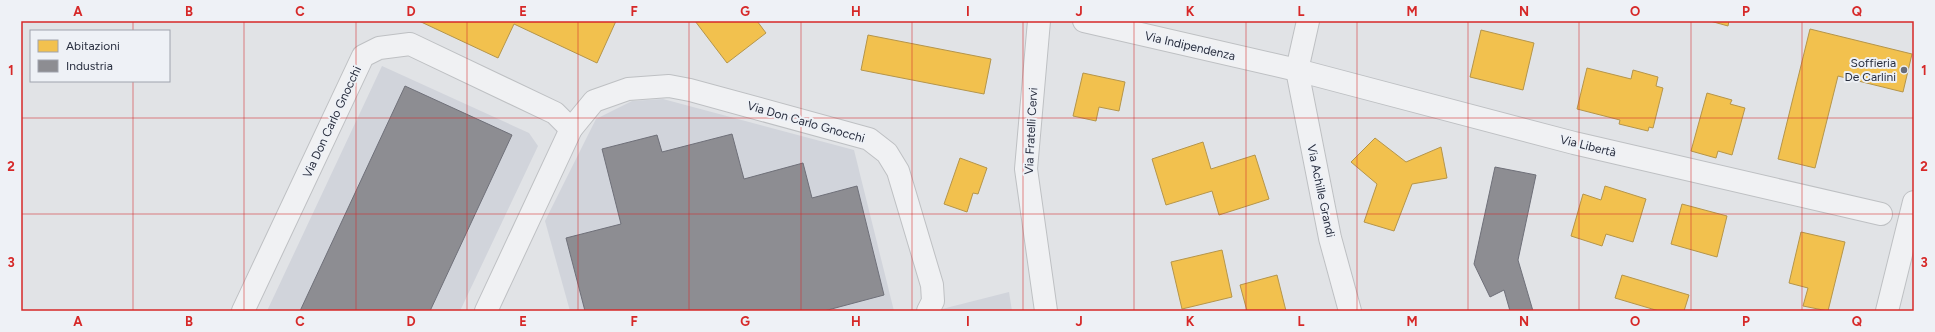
<svg xmlns="http://www.w3.org/2000/svg" width="1935" height="332" font-family="Figtree,sans-serif">
<style>
.built{fill:#d1d4db}
.homes{fill:#f2c14e;stroke:#b5954a}
.industry{fill:#8d8d92;stroke:#6f7079}
.lines{fill:none;stroke-linecap:round;stroke-linejoin:round}
.minor-casing{stroke:#bec0c3;stroke-width:24}
.minor{stroke:#f0f1f3;stroke-width:22}
.grid{fill:none;stroke:#d62828;stroke-width:1;stroke-opacity:0.55}
.poi-dot{fill:#696d79;stroke:#eef1f6;stroke-width:1.5}
.labels{text-anchor:middle;dominant-baseline:central;stroke-width:4;stroke-linejoin:round;paint-order:stroke}
.street-label{font-size:12px;fill:#282e3f;stroke:#eef1f6}
.poi-label{font-size:12px;fill:#282e3f;stroke:#eef1f6;text-anchor:end}
.neatline{fill:none;stroke:#d62828;stroke-width:1.5}
.grid-label{font-size:13px;text-anchor:middle;font-weight:bold;fill:#d62828}
</style>
<rect width="100%" height="100%" fill="#e1e3e6"/>
<g class="built">
<path d="M382,66L529,133L538,146L460,311H267Z"/>
<path d="M663,99L854,150L894,311H570L545,221L596,119L632,101Z"/>
<path d="M1009,292L1012,311H941L942,309Z"/>
</g>
<g class="homes">
<path d="M419,21H616L597,63L514,24L498,58Z"/>
<path d="M695,21H757L766,33L727,63Z"/>
<path d="M1710,21H1729L1728,26Z"/>
<path d="M1810,29L1912,54L1903,92L1838,76L1815,168L1778,159Z"/>
<path d="M1481,30L1534,43L1523,90L1470,77Z"/>
<path d="M868,35L991,59L984,94L861,70Z"/>
<path d="M1587,68L1631,79L1633,70L1658,77L1656,86L1663,88L1653,128L1649,127L1648,131L1619,124L1620,120L1577,109Z"/>
<path d="M1083,73L1125,82L1119,111L1099,107L1096,121L1073,116Z"/>
<path d="M1707,93L1732,100L1730,104L1745,108L1732,155L1718,151L1716,158L1691,151Z"/>
<path d="M1375,138L1406,162L1441,147L1447,178L1412,184L1394,231L1364,222L1377,184L1351,162Z"/>
<path d="M1203,142L1211,169L1255,155L1269,199L1219,215L1212,191L1166,205L1152,159Z"/>
<path d="M960,158L987,168L978,194L973,193L967,212L944,204Z"/>
<path d="M1605,186L1646,199L1633,242L1606,234L1602,246L1571,236L1583,194L1601,200Z"/>
<path d="M1682,204L1727,216L1717,257L1671,244Z"/>
<path d="M1801,232L1845,242L1828,311L1803,306L1808,288L1789,283Z"/>
<path d="M1222,250L1232,297L1182,309L1171,262Z"/>
<path d="M1277,275L1286,311H1247L1240,285Z"/>
<path d="M1622,275L1689,295L1684,311H1659L1615,298Z"/>
</g>
<g class="industry">
<path d="M405,86L512,135L430,311H300Z"/>
<path d="M732,134L744,179L803,163L812,198L857,186L884,295L824,311H585L566,238L621,224L602,149L657,135L662,152Z"/>
<path d="M1495,167L1536,175L1518,260L1533,311H1510L1504,290L1490,297L1474,264Z"/>
</g>
<g class="lines">
<g class="minor-casing">
<g id="minor">
<path d="M1039,21L1026,169L1046,311"/>
<path d="M1084,21L1297,70L1574,143L1881,214"/>
<path d="M1308,21L1297,70L1330,238L1350,311"/>
<path d="M243,311L363,56L379,48L410,44L555,113L571,129"/>
<path d="M486,311L571,129L594,101L628,89L669,86L690,90L869,139L887,153L898,171L932,285L933,301L928,311"/>
<path d="M1887,311L1914,202"/>
</g>
</g>
<use href="#minor" class="minor"/>
</g>
<path class="grid" d="M133,21V31M244,21V311M356,21V311M467,21V311M578,21V311M689,21V311M801,21V311M912,21V311M1023,21V311M1134,21V311M1246,21V311M1357,21V311M1468,21V311M1579,21V311M1691,21V311M1802,21V311M133,81V311M21,118H1914M21,214H1914"/>
<circle class="poi-dot" cx="1904" cy="70" r="4"/>
<g class="labels">
<g class="street-label">
<text transform="translate(1190 46) rotate(13)">Via Indipendenza</text>
<text transform="translate(332 122) rotate(-65)">Via Don Carlo Gnocchi</text>
<text transform="translate(806 122) rotate(16)">Via Don Carlo Gnocchi</text>
<text transform="translate(1031 131) rotate(-87)">Via Fratelli Cervi</text>
<text transform="translate(1588 146) rotate(14)">Via Libertà</text>
<text transform="translate(1321 191) rotate(78)">Via Achille Grandi</text>
</g>
<g class="poi-label">
<text x="1896" y="63">Soffieria<tspan x="1896" dy="14">De Carlini</tspan></text>
</g>
</g>
<rect width="1935" height="332" fill="none" stroke="#eef1f6" stroke-width="44"/>
<rect x="30" y="30" width="140" height="52" fill="#eef1f6" stroke="#9fa3ad"/>
<rect x="38" y="40" width="20" height="12" fill="#f2c14e" stroke="#9fa3ad"/>
<text x="66" y="50" font-size="12" fill="#282e3f">Abitazioni</text>
<rect x="38" y="60" width="20" height="12" fill="#8d8d92" stroke="#9fa3ad"/>
<text x="66" y="70" font-size="12" fill="#282e3f">Industria</text>
<rect x="22" y="22" width="1891" height="288" class="neatline"/>
<g class="grid-label">
<text x="78" y="16">A</text>
<text x="189" y="16">B</text>
<text x="300" y="16">C</text>
<text x="411" y="16">D</text>
<text x="523" y="16">E</text>
<text x="634" y="16">F</text>
<text x="745" y="16">G</text>
<text x="856" y="16">H</text>
<text x="968" y="16">I</text>
<text x="1079" y="16">J</text>
<text x="1190" y="16">K</text>
<text x="1301" y="16">L</text>
<text x="1412" y="16">M</text>
<text x="1524" y="16">N</text>
<text x="1635" y="16">O</text>
<text x="1746" y="16">P</text>
<text x="1857" y="16">Q</text>
<text x="11" y="75">1</text>
<text x="1924" y="75">1</text>
<text x="11" y="171">2</text>
<text x="1924" y="171">2</text>
<text x="11" y="267">3</text>
<text x="1924" y="267">3</text>
<text x="78" y="326">A</text>
<text x="189" y="326">B</text>
<text x="300" y="326">C</text>
<text x="411" y="326">D</text>
<text x="523" y="326">E</text>
<text x="634" y="326">F</text>
<text x="745" y="326">G</text>
<text x="856" y="326">H</text>
<text x="968" y="326">I</text>
<text x="1079" y="326">J</text>
<text x="1190" y="326">K</text>
<text x="1301" y="326">L</text>
<text x="1412" y="326">M</text>
<text x="1524" y="326">N</text>
<text x="1635" y="326">O</text>
<text x="1746" y="326">P</text>
<text x="1857" y="326">Q</text>
</g>
</svg>
